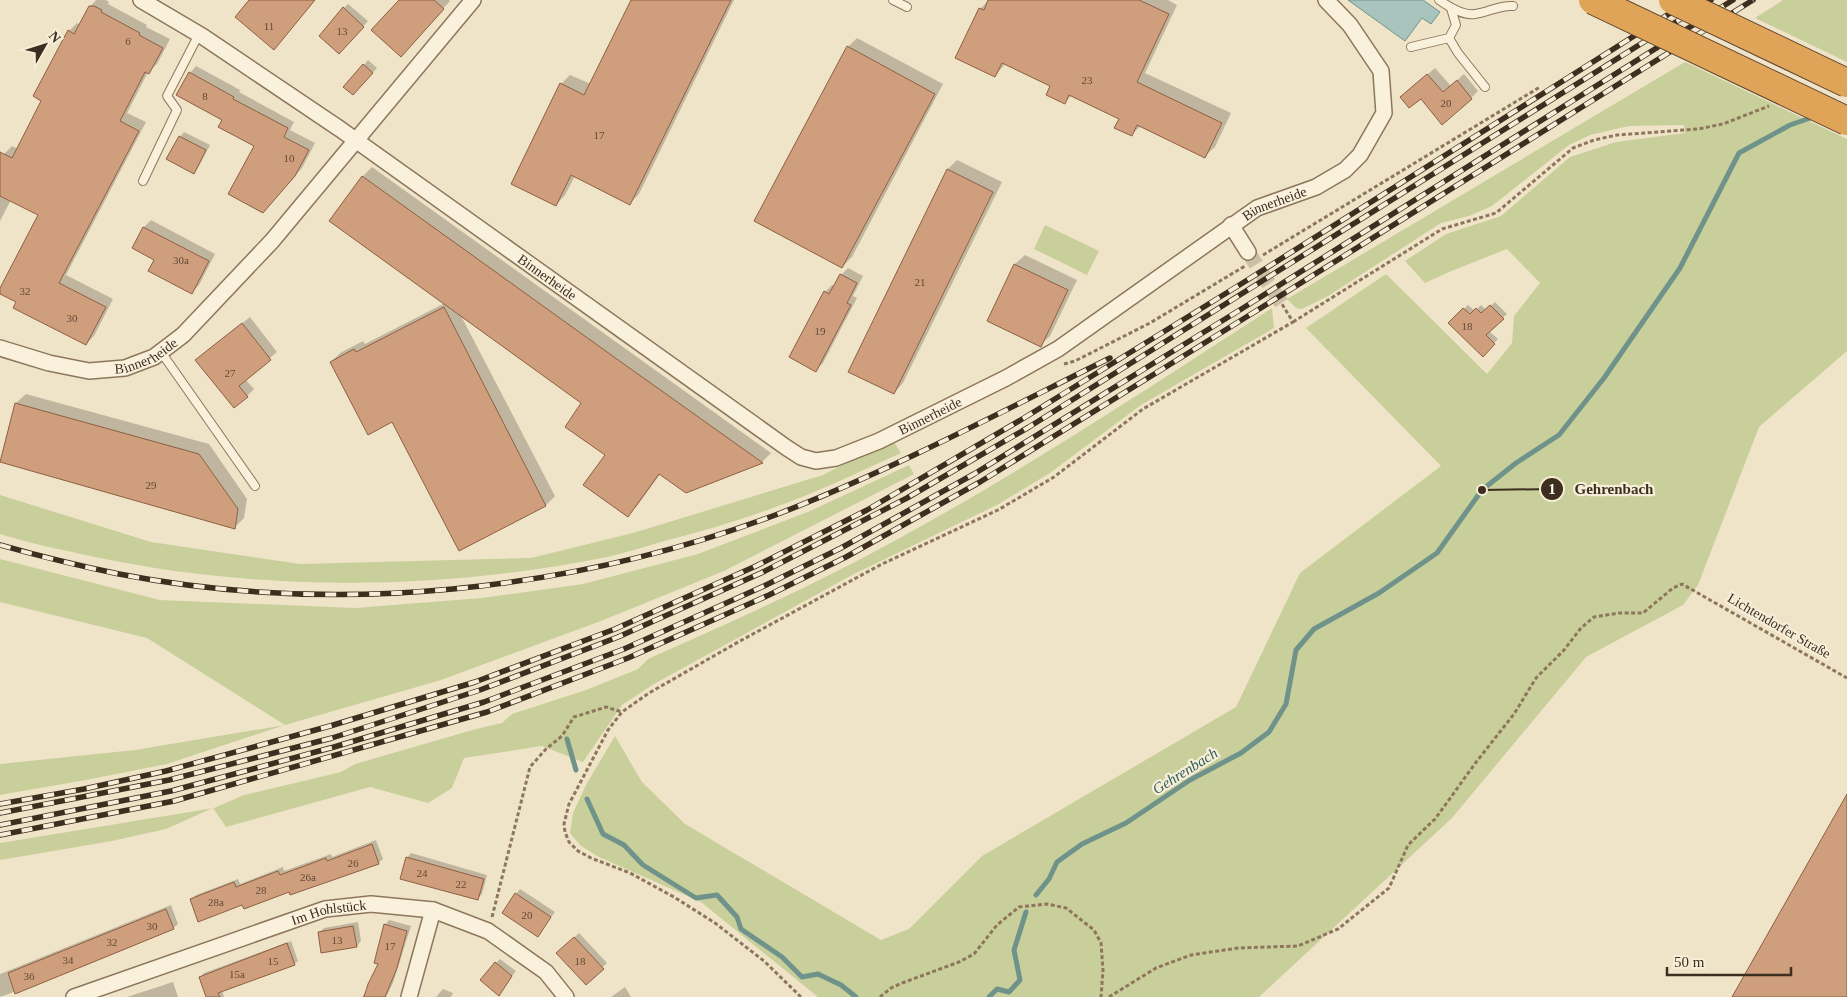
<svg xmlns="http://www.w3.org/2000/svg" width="1847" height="997" font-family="Georgia,serif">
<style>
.green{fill:#c9cf9b}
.water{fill:#a9c4bc;stroke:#6f938a}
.shadow{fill:#0003}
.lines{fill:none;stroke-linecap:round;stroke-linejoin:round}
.stream{stroke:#6f938a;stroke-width:5}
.building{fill:#cf9f7d;stroke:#8d5f41}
.street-tunnel{stroke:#ccc0a6;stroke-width:15;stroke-dasharray:15 8;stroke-linecap:butt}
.lane-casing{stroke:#8d765c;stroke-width:10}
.street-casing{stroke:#8d765c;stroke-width:18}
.path{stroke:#8d765c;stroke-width:3;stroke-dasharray:4 2.5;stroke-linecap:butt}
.lane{stroke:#faf1dc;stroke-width:8}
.street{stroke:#faf1dc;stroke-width:15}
.rail-casing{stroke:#3d2e20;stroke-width:5.5}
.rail{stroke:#f7eed8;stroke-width:4;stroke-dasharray:11;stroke-linecap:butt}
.highway-bridge-casing{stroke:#5b4430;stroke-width:30;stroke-linecap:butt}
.highway-bridge{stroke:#e0a458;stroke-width:28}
.labels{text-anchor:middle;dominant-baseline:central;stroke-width:4.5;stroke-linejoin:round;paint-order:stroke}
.number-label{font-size:11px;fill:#624a37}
.street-label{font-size:14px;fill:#3d2e20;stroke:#f7eed8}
.water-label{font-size:15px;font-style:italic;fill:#2f5d5a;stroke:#f7eed8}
.leader{fill:none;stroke:#3d2e20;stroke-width:2}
.callout-dot{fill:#3d2e20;stroke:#f7eed8;stroke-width:2}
.mark-label{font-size:15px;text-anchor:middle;font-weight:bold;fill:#fff}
.callout-label{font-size:15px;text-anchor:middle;font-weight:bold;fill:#3d2e20;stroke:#f7eed8;stroke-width:4.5;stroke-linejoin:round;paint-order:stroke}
</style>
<rect width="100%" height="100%" fill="#f0e4c8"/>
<g class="green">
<path d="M1783,0H1847V62L1755,18Z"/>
<path d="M1685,62L1847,139V351L1759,427L1698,585L1683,605L1586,657L1452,818L1259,997H818L701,902L599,857L581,846L570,833L573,813L587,783L615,736L642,782L685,824L881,940L909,929L982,856L1236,707L1300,573L1441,466L1306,328L1386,274L1487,374L1512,343L1514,316L1540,283L1507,249L1449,272L1425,283L1405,261L1446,234L1501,216L1570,157L1616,142L1685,133L1684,125L1629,126L1590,135L1569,145L1492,206L1469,216L1441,223L1328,296L1302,309L1296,308L1287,299Z"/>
<path d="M1045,225L1099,251L1087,275L1034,249Z"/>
<path d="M1272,308L1274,328L1141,405L1050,473L997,505L854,574L654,684L622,705L583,762L542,746L464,758L452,788L428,803L370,787L226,827L213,808L166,829L112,841L0,860V843L214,808L244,795L341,772L355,764L476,729L502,723L512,714L586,690L638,669L648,659C739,619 829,578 916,529C1038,461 1155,384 1272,308Z"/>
<path d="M892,439L901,453C869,467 839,482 807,495C760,514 711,529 661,542C643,547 625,553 607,557C439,591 263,592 95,557C63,550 31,544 0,534V495L151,542L300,564L531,558L633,533L823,475Z"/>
<path d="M909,465L914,474L724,571L601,621L441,680L285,725L167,764L86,780L0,795V764L135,750L285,725L147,638L0,602V559L160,600L355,608L482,598L583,584L698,554L810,511Z"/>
</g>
<path class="water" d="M1348,0H1423L1440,12L1431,24L1422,18L1405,41Z"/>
<g class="shadow">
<path d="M96,0H106L109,2L108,4L147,25L146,27L170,39L157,64L148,72L127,113L146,122L66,275L113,299L94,336L86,344L0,292L40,215L11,200L0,221V162L4,154L12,146L18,149L43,100L69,31L77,23L80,25L90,7Z"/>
<path d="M401,0H449L450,1L408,48Z"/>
<path d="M632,0H734L639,194L630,203L575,176L565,195L556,205L561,84L570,75L591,84Z"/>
<path d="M989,0H1168L1177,5L1145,73L1231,113L1215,147L1205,156L1141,126L1131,135L1121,118L1072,95L1064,103L1052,85L1006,63L995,76L980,9Z"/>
<path d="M348,4L368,21L344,48V8Z"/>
<path d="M857,38L943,84L852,257L842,267L848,47Z"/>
<path d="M368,60L377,68L358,89L364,65Z"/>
<path d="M196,66L240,90L239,92L294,122L290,130L315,143L302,168L270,204L255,145L224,119L190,73Z"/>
<path d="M1435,68L1451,86L1464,74L1478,91L1471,98L1421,97L1409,90Z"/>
<path d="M184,132L210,145L198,168L194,172L180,137Z"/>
<path d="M957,160L1002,182L903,383L894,393L948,169Z"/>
<path d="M372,167L771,453L762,462L686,492L661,473L637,506L628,515L606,455L583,402L460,314L555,496L546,505L460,549L393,421L331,362L340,353L363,341L365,344L445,303L331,220L363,176Z"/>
<path d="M151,220L215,254L199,285L192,292L155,259L134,248L144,227Z"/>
<path d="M1025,255L1077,280L1050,336L1040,345L988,320L1015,264Z"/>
<path d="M848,268L863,276L853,296L857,298L823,363L816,370L825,292L832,285L835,286L841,275Z"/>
<path d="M1495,302L1507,314L1489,331L1498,339L1483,355L1450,323L1468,305L1475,311L1481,305L1486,310Z"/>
<path d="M250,317L277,352L245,379L254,389L247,396L204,353Z"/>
<path d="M26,394L209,444L247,499L244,518L234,528L1,461L16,403Z"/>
<path d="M376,840L383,859L378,863L336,879L335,877L243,903L191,900L196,895L238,879L240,884L283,867L284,871L331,854L332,857Z"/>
<path d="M411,853L487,875L482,894L477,899L407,858Z"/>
<path d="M520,889L555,912L538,936L516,894Z"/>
<path d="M171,905L178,924L173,928L50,979L0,997V974Z"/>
<path d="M389,920L411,926L393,983L386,997H362L369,987L380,963L385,925Z"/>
<path d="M358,922L361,941L357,946L319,933L324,928Z"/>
<path d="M579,933L607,963L586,983L558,953Z"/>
<path d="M291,941L298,961L294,964L222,990L224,997H207L201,977L204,973Z"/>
<path d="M500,959L516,971L499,994L496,963Z"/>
<path d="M173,982L178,997H127Z"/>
<path d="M625,987L631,997H611Z"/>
<path d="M443,989L453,993L451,997H436Z"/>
</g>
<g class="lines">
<g class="stream">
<path d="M567,739L576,770"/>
<path d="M587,799L603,834L624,845L643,865L696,898L717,895L737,917L741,929L782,957L802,977L818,974L841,985L856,997"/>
<path d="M1036,895L1049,879L1057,862L1082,844L1126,823L1190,780L1241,753L1269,732L1286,704L1296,650L1314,629L1379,593L1437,553L1482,490L1516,463L1559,435L1604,378L1680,268L1739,153L1790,125L1816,116"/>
<path d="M989,997L997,989L1009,992L1020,980L1014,950L1026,912"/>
</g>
</g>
<g class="building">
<path d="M249,0H315L274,50L235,17Z"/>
<path d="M399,0H434L444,9L401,57L371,30Z"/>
<path d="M631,0H731L630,205L571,175L556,206L511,184L560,83L584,95Z"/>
<path d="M988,0H1139L1169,14L1137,82L1222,123L1205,158L1137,125L1132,136L1114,128L1119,119L1069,95L1065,104L1046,95L1050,86L1002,63L995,77L955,58L979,8L984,10Z"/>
<path d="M89,6H94L102,10L101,12L140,33L139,35L163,48L149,74L145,72L120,121L139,131L59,283L106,307L86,345L13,308L16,302L0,294V288L38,215L0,196V152L12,158L41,101L33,96L68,30L74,34Z"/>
<path d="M343,7L364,27L339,54L319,36Z"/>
<path d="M847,46L935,94L842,268L754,221Z"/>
<path d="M363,64L373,73L353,95L343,87Z"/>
<path d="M189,72L234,97L233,99L288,128L284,137L309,150L295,176L263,213L228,194L254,146L218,127L222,120L176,95Z"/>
<path d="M1427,74L1443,92L1457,80L1472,99L1442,125L1421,99L1409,108L1400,97Z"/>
<path d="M179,136L206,150L194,174L166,159Z"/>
<path d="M947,169L993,192L894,394L848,372Z"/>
<path d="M362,176L614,357L763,463L686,493L659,474L628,517L583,485L605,455L565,427L581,403L329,221Z"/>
<path d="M143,227L209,261L192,294L148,271L154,260L132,248Z"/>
<path d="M1014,264L1068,290L1041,347L987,321Z"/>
<path d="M840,274L857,283L847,303L851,305L816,372L789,357L824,291L829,294Z"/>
<path d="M1490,305L1504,319L1486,335L1495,344L1483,357L1448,323L1463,308L1470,314L1476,308L1481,313Z"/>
<path d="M444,307L546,506L459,551L392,422L368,435L330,362L354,349L356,352Z"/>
<path d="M242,323L271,360L239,386L248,397L234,408L195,360Z"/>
<path d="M15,403L199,454L238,509L235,529L0,462Z"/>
<path d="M1847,794V997H1732Z"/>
<path d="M372,844L379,864L290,895L289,892L244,909L242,905L198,922L190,899L234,882L236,887L278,871L280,875L326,858L327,861Z"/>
<path d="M406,857L484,879L478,900L400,879Z"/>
<path d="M515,893L551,917L538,937L502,913Z"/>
<path d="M166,909L174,929L15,994L8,973Z"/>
<path d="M384,924L407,931L397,968L385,997H364L368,984L378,964L374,963Z"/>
<path d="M353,926L357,947L321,953L318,932Z"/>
<path d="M574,937L604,969L586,985L556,953Z"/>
<path d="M287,943L295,965L218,993L220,997H206L199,977Z"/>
<path d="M495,962L512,976L499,996L480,980Z"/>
</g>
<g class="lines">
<path class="street-tunnel" d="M1248,252L1282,304"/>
<g class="lane-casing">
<g id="lane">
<path d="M893,0L907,7"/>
<path d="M1439,0C1449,7 1463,16 1475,14C1489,12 1499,5 1513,6"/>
<path d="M1449,38L1458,53L1485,87"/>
<path d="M1411,47L1449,38L1456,25L1451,8"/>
<path d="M143,181L177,110L167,96L199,34"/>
<path d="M161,352L255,486"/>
</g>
</g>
<g class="street-casing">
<g id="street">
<path id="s1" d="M141,0L202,36L340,129L787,448L801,457L816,461L836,458L879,441L1006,378L1058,349L1257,208L1316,187L1345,170L1360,155L1384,113L1381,71L1350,25L1326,0"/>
<path d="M1231,225L1248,252"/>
<path id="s2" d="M0,348L49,363L89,371L125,368L154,357L183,335L272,241L473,0"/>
<path id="s3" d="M74,997L325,909L371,904L433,910L488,931L546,972L566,997"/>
<path d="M409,997L433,910"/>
</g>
</g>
<g class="path">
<path d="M1263,255L1540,87"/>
<path d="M1293,322L1442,229L1496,213L1573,148L1594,140L1617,135L1698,129L1723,124L1769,106"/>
<path d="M1064,364L1075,361L1150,323L1245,266"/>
<path d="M492,917L530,767L546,749L562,736L574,717L606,707L622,712"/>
<path d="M801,997L764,961L715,923L674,897L630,873L591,858L578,851L569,842L565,832L564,824L569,804L608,730L622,712L649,693L740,641L882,564L998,510L1054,477L1143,409L1293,322L1282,304"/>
<path d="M880,997L891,988L902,983L959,962L974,954L997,925L1019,907L1047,904L1066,908L1094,930L1101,943L1103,970L1101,997"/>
<path d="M1109,997L1156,968L1191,955L1238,948L1298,946L1338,929L1389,888L1408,845L1435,819L1477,761L1514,714L1536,678L1564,650L1581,628L1594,617L1619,613H1643L1673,588L1682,584L1847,678"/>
</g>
<use href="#lane" class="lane"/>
<use href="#street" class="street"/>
<g class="rail-casing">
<g id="rail">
<path d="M0,545C39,556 79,566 119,574C337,616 571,592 778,514C892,470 1001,412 1110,358"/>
<path d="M0,804L84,789L166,771L330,726L475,682L615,629L756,566L867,510L1024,418L1241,284L1691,0"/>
<path d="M0,813L169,780L332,738L480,690L618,637L761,573L907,498L1029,427L1711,0"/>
<path d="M0,825L171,791L334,747L484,702L624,649L764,586L841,548L974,474L1243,308L1733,0"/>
<path d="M0,835L174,801L487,712L628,658L769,595L846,557L980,482L1248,316L1753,0"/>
</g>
</g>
<use href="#rail" class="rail"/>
<g class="highway-bridge-casing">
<g id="highway-bridge">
<path d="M1593,0L1847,121"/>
<path d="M1673,0L1847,83"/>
</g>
</g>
<use href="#highway-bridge" class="highway-bridge"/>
</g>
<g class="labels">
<g class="number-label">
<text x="269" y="26">11</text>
<text x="342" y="31">13</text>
<text x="128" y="41">6</text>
<text x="1087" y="80">23</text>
<text x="205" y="96">8</text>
<text x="1446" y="103">20</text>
<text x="599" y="135">17</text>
<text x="289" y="158">10</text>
<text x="181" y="260">30a</text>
<text x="920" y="282">21</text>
<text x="25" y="291">32</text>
<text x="72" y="318">30</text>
<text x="1467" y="326">18</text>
<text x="820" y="331">19</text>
<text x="230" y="373">27</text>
<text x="151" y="485">29</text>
<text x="353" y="863">26</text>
<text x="422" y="873">24</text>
<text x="308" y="877">26a</text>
<text x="461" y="884">22</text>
<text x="261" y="890">28</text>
<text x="216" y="902">28a</text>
<text x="527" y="915">20</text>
<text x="152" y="926">30</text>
<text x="337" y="940">13</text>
<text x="112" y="942">32</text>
<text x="390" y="946">17</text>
<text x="68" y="960">34</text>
<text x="273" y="961">15</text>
<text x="580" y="961">18</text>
<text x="237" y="974">15a</text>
<text x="29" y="976">36</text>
</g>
<g class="street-label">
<text stroke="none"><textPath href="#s1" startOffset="1348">Binnerheide</textPath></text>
<text stroke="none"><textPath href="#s1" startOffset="492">Binnerheide</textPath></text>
<text stroke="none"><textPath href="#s2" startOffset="152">Binnerheide</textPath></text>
<text stroke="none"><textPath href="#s1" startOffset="942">Binnerheide</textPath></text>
<text transform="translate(1779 626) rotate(30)">Lichtendorfer Straße</text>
<text stroke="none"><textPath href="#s3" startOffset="269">Im Hohlstück</textPath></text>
</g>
<g class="water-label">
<text transform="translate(1185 771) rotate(-32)">Gehrenbach</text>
</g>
</g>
<path class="leader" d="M1482 490L1552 489"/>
<g class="callout-dot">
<circle cx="1482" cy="490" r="5"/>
<circle cx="1552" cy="489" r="12"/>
</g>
<g class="mark-label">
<text x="1552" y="494">1</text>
</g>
<g class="callout-label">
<text x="1614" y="494">Gehrenbach</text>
</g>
<g transform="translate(45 45) rotate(51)" stroke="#f7eed8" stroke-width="4" paint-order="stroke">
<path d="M0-4L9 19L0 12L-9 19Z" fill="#3d2e20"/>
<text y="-8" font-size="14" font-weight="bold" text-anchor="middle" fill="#3d2e20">N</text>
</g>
<path d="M1667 967v8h124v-8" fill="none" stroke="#3d2e20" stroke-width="2.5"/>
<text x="1674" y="967" font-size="15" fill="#3d2e20" stroke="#f7eed8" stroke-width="4" paint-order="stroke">50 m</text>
</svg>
